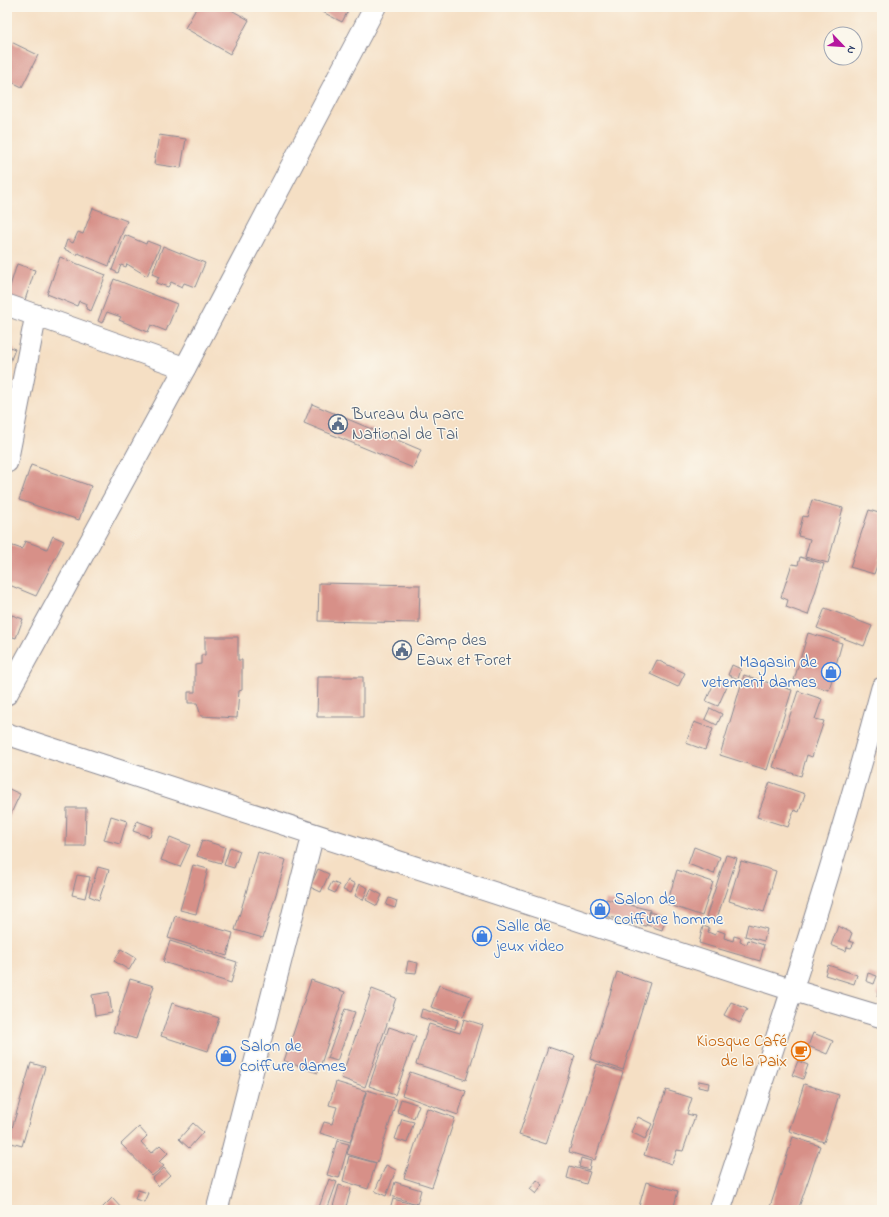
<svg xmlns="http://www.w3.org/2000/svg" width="889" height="1217" font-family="'Indie Flower',sans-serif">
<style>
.building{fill:#d79088}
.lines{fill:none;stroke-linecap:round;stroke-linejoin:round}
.minor-casing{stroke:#888791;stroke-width:23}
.minor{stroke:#fff;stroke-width:21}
.labels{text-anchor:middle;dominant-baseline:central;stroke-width:3;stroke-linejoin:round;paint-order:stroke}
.service-label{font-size:17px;fill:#4e5e75;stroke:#fbf7ec;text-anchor:start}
.shop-label{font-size:17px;fill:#366cbe;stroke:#fbf7ec;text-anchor:start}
.food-label{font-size:17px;fill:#c56008;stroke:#fbf7ec;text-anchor:end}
</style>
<rect width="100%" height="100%" fill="#fbf7ec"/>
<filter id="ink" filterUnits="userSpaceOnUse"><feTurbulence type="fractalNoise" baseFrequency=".025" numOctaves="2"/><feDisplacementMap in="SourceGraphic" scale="8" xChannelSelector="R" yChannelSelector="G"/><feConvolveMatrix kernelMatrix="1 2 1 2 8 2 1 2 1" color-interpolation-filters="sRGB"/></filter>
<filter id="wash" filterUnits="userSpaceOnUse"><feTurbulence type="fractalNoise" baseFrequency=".012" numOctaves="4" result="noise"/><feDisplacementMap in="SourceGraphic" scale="16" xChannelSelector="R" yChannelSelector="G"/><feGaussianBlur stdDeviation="0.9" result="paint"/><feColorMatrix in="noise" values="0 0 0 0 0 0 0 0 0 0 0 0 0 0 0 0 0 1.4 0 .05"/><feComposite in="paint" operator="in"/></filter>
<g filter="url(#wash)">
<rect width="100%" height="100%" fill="#f5dfc4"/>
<g id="blocks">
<g class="building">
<path d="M197,7H226L249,20L230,54L185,28Z"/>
<path d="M313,7H350L342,22Z"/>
<path d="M7,40L38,55L22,87L12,82L7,93Z"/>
<path d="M159,135L186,139L181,168L154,164Z"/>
<path d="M93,208L127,221L109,266L78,253L77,255L64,249L67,240L73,243L78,232L83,234Z"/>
<path d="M125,235L146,244L147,241L160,246L147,276L127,264L126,267L121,265L118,273L112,270Z"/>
<path d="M163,246L205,263L195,287L184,283L182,287L171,282L168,287L156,283L159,277L152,274Z"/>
<path d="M60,257L106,275L91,311L86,309L87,304L79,301L77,306L47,294Z"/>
<path d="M17,264L35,270L23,306L7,296Z"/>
<path d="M114,279L177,304L166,331L151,325L148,332L119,320L121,317L107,312L102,323L98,321Z"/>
<path d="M7,346L15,349L7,370Z"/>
<path d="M312,404L421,450L413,468L304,423Z"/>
<path d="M31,465L91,486L79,520L19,500Z"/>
<path d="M812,500L843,508L828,563L805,557L810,539L798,536L803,516L807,517Z"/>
<path d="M869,510L882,514V551L874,574L850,567Z"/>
<path d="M53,536L64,541L36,596L7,584V552L10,545L22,549L25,541L47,549Z"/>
<path d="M800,557L824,564L808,615L786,607L788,600L781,597L792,564L798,565Z"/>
<path d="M319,583L420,585L419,623L318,621Z"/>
<path d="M825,608L872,626L864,646L817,628Z"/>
<path d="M12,615L23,619L16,638L7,635V627Z"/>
<path d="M808,633L842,643L829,690L794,680Z"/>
<path d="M205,637H238V660H242V690L239,691L237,718L201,716L197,703H188V692H195V665L201,664V655H205Z"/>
<path d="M657,660L685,673L678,687L650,674Z"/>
<path d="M732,665L741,669L738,679L728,675Z"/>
<path d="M744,675L792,690L767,770L720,755Z"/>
<path d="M318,677H363V717H317Z"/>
<path d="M715,681L727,686L718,706L706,701Z"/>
<path d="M798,691L822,699L815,719L824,721L812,757L807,755L801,776L773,767Z"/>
<path d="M710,708L722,714L717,725L705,719Z"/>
<path d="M694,722L713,729L705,750L686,743Z"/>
<path d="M770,782L805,794L799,812L794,810L788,827L757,817Z"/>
<path d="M7,788L20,794L7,822Z"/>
<path d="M67,808H86L85,846H66Z"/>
<path d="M111,816L127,821L120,844L104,840Z"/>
<path d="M137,821L153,827L150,837L133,831Z"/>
<path d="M170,837L190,845L180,867L161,860Z"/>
<path d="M202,840L225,847L221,863L197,856Z"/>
<path d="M230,847L240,851L234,868L224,865Z"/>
<path d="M694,847L720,857L714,874L688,864Z"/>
<path d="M258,852L286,860L263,938L235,930Z"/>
<path d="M726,855L737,858L716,921L706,917Z"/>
<path d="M741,861L776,871L764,912L729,901Z"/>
<path d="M193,865L208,869L196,914L180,910Z"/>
<path d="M98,867L109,870L99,900L89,896Z"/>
<path d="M318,869L329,874L321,892L310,887Z"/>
<path d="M677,870L713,882L702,916L667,904Z"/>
<path d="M77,875L90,877L85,898L72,895Z"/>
<path d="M348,880L355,884L351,893L343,890Z"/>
<path d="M332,882L339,885L335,893L328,890Z"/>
<path d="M360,884L368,888L363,900L355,896Z"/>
<path d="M371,889L382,895L377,906L366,900Z"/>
<path d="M389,898L397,901L395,908L386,905Z"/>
<path d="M606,899L650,910L646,926L602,915Z"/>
<path d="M650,912L666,918L662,930L647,925Z"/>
<path d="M175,916L233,933L227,956L168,938Z"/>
<path d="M748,924L767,929L764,941L745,936Z"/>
<path d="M703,926L709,928L708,932L715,935L717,930L725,933L724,938L733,941L734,936L741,938L740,942L747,944L748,940L764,945L760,961L699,943Z"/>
<path d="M838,926L852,933L849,941L854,943L851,948L847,947L846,951L831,945Z"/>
<path d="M170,941L237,962L231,983L163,962Z"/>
<path d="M121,949L136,958L129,970L114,961Z"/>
<path d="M408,961L418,963L416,973L406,972Z"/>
<path d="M828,965L857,975L854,984L825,975Z"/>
<path d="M617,972L650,983L623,1070L590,1059Z"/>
<path d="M868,973L877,976L874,984L866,981Z"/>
<path d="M130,979L154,986L136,1039L113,1032Z"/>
<path d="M311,980L345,992L318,1073L284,1061Z"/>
<path d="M881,981L882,982V998L877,996Z"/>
<path d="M439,985L471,996L463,1017L431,1007Z"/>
<path d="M372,989L396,998L365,1087L341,1078Z"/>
<path d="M109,992L112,1013L95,1016L92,995Z"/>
<path d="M731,1002L747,1009L740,1023L724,1015Z"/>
<path d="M172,1003L219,1018L208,1051L161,1036Z"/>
<path d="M345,1009L355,1012L337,1061L327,1058Z"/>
<path d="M422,1009L458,1020L455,1029L420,1017Z"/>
<path d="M464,1019L483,1025L466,1080L416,1064L429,1024L460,1033Z"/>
<path d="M389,1027L416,1036L395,1095L369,1086Z"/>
<path d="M813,1033L833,1041L827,1054L808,1046Z"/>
<path d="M548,1047L575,1056L546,1144L519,1135Z"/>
<path d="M798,1061L808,1065L803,1079L792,1075Z"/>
<path d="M31,1063L45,1067L22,1146L8,1142Z"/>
<path d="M597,1064L623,1072L595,1160L569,1152Z"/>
<path d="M410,1072L466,1091L458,1115L402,1095Z"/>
<path d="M699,1081L709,1083L708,1089L698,1087Z"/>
<path d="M336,1082L366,1091L350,1142L320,1133L324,1122L332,1124L337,1107L329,1105Z"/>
<path d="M804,1084L839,1095L824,1142L789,1131Z"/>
<path d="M367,1090L397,1099L377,1163L347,1154Z"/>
<path d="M666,1090L692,1098L687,1114L695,1116L683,1151L677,1150L672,1164L644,1155Z"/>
<path d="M401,1099L419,1105L414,1118L397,1112Z"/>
<path d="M427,1108L455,1118L432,1187L404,1178Z"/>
<path d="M638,1117L652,1124L645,1139L631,1132Z"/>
<path d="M402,1119L414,1122L407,1143L395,1139Z"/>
<path d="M193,1123L203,1132L189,1148L179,1139Z"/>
<path d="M139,1127L147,1136L141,1142L151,1153L160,1145L168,1153L159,1162L164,1166L152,1176L121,1144Z"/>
<path d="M793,1137L820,1146L798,1210H769Z"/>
<path d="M337,1141L349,1144L339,1178L327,1175Z"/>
<path d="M349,1156L376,1163L368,1189L343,1181Z"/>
<path d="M581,1158L591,1161L589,1170L579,1167Z"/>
<path d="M386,1165L396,1170L386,1196L375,1191Z"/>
<path d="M570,1166L590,1172L586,1184L567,1178Z"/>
<path d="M164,1168L170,1175L158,1186L152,1179Z"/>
<path d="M329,1179L337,1182L327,1210H318Z"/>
<path d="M537,1180L543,1185L536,1194L530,1189Z"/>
<path d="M395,1182L421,1190L417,1204L391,1196Z"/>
<path d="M646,1182L678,1191L673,1210H638Z"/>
<path d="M339,1185L351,1189L345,1210H332Z"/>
<path d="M138,1190L148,1193L144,1202L135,1199Z"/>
<path d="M112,1198L123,1210H100Z"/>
<path d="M393,1199L424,1207L423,1210H390Z"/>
</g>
</g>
</g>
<g filter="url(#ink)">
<use href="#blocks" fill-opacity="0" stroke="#888791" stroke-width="1"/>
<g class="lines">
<g class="minor-casing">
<g id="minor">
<path d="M7,305L185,368"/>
<path d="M7,462L36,315"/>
<path d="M7,694L185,368L375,7"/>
<path d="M7,734L792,990L882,1017"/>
<path d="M217,1210L313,835"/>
<path d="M720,1210C777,1037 835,864 882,688"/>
</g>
</g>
<use href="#minor" class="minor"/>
</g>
</g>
<defs>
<g id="civic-ring" transform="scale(1)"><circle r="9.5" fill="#fbf7ec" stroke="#5c6f8a" stroke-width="1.5"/><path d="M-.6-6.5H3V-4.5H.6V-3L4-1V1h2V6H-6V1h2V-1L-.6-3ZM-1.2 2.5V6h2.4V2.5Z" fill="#5c6f8a"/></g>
<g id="shop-ring" transform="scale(1)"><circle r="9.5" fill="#fbf7ec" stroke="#3f7fe0" stroke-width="1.5"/><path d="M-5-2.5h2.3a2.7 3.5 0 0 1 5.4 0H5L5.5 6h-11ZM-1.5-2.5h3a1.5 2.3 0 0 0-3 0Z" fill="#3f7fe0"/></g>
<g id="cafe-ring" transform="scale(1)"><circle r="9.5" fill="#fbf7ec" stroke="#e8710a" stroke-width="1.5"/><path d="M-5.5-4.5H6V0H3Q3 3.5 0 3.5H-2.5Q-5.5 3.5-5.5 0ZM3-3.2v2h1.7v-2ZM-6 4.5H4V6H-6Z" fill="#e8710a"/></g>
</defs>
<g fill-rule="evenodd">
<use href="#civic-ring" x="338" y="424"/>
<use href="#civic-ring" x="402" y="650"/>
<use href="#shop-ring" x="831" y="672"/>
<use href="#shop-ring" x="600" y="909"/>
<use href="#shop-ring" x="482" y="936"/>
<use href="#cafe-ring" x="801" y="1051"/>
<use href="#shop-ring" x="226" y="1056"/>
</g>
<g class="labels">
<g class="service-label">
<text x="352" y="414">Bureau du parc<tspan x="352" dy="20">National de Tai</tspan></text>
<text x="416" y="640">Camp des<tspan x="416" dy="20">Eaux et Foret</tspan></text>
</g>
<g class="shop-label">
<text x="817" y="662" text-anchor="end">Magasin de<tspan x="817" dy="20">vetement dames</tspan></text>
<text x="614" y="899">Salon de<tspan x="614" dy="20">coiffure homme</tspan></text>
<text x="496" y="926">Salle de<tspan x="496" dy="20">jeux video</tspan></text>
<text x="240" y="1046">Salon de<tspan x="240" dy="20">coiffure dames</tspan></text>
</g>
<g class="food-label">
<text x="787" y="1041">Kiosque Café<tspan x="787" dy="20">de la Paix</tspan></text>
</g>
</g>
<rect width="889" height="1217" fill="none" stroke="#fbf7ec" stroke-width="24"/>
<g transform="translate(843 46) rotate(115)"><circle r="19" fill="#fbf7ec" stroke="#a1a7b3"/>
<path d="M0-3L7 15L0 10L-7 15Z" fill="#b5179e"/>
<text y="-6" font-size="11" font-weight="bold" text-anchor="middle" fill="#1b2f5e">N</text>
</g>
</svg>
